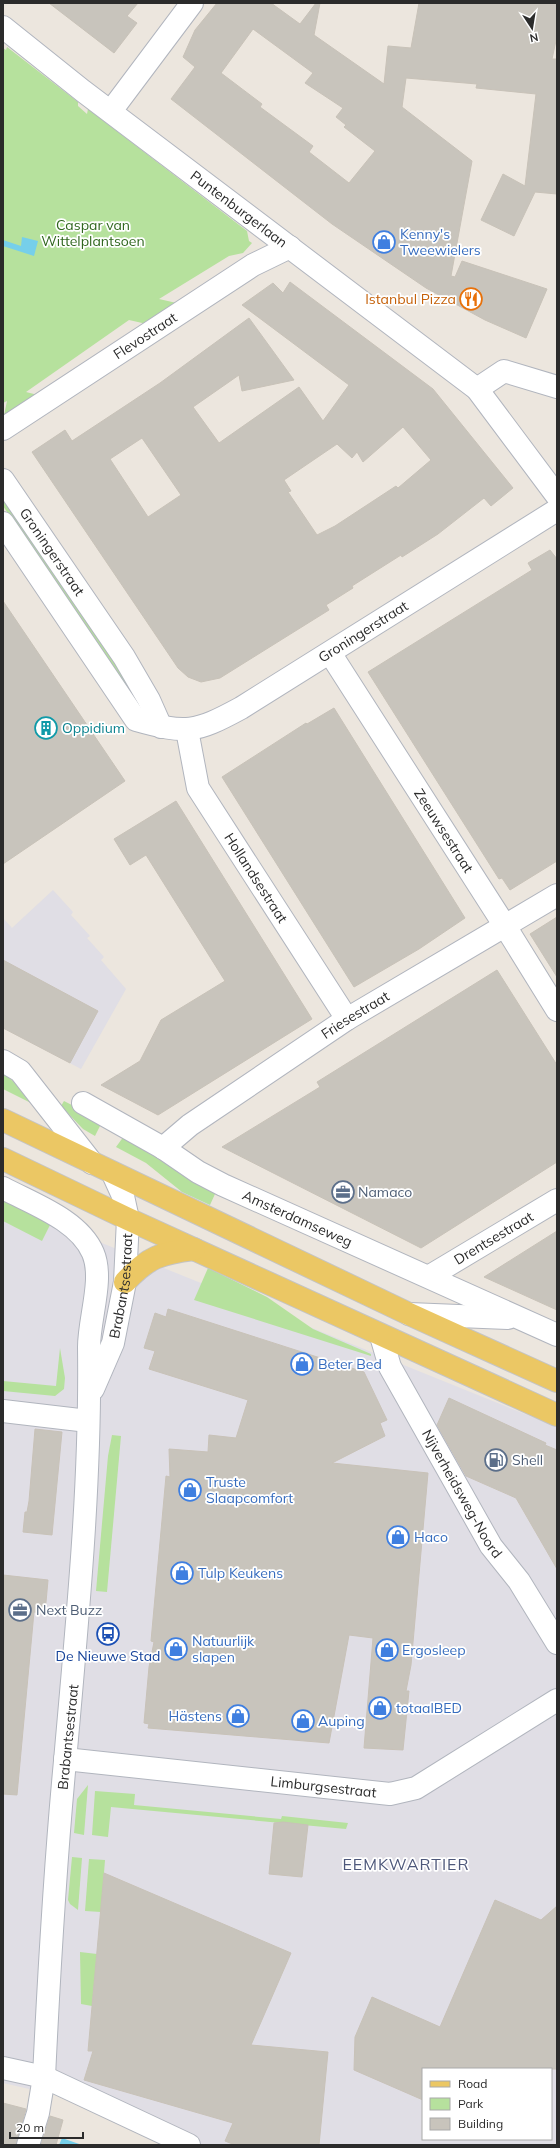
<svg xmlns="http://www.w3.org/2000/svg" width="560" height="2148" font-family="Mulish,sans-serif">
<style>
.industrial{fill:#e0dee5;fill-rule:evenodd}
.green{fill:#b6e19d}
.water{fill:#76cfea}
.building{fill:#c8c4bc;stroke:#c8c2b8;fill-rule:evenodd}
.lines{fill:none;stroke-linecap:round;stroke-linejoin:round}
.minor-casing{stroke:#b1b5be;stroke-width:24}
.major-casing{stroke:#c4c4c4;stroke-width:24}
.minor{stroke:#fff;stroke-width:22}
.major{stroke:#ebc764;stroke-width:22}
.labels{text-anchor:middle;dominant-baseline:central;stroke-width:3.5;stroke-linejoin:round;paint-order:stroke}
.street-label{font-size:14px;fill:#2b2b2b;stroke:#fff}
.park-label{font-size:14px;fill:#2f661d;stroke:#fff}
.shop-label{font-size:14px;fill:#366cbe;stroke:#fff;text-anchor:start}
.food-label{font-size:14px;fill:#c56008;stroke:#fff;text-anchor:end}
.culture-label{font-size:14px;fill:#0d838f;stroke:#fff;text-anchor:start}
.service-label{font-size:14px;fill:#4e5e75;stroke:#fff;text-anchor:start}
.transit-label{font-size:14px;fill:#164399;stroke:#fff}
.quarter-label{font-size:16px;letter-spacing:1px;fill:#4d577a;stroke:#fff}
</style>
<rect width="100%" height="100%" fill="#ece6de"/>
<g class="industrial">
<path d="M53,890L73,912L71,915L90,936L87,938L104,957L101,960L126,989L81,1069L3,1028V918L12,928Z"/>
<path d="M3,1203L557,1427V2145H179L69,2098L3,2083ZM423,2069H551V2139H423Z"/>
</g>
<g class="green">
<path d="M7,47L78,102V106L87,114L88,109L247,231L249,241L252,243L243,253L229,256L159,299L181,304L151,325L129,320L26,392L46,397L3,420L7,401L3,403V48L6,50Z"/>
<path d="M3,490L145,709L144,715L3,506Z"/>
<path d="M3,1072L37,1104L35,1105L3,1089Z"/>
<path d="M64,1101L97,1118L100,1126L95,1136L83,1129L61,1106Z"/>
<path d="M124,1136L215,1190V1194L210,1205L182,1192L146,1163L116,1147Z"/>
<path d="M3,1196L52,1221L42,1241L3,1221Z"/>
<path d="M208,1268L267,1297L313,1329L371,1354V1356L194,1300Z"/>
<path d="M60,1348L65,1378L64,1389L55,1396L3,1391V1381L56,1386Z"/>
<path d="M112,1435L121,1436L107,1592L96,1591L108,1456Z"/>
<path d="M88,1785L84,1835L74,1833L77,1799Z"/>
<path d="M95,1791L135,1794L134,1805L281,1819L282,1816L348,1823L346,1829L111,1807L108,1837L92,1835Z"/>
<path d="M72,1857L82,1858L78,1910L70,1904L68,1900Z"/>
<path d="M89,1859L105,1860L101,1912L85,1911Z"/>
<path d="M80,1952L97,1954L92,2006L81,2004Z"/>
</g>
<g class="water">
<path d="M22,237L38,241L34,256L3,246V240L21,246Z"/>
<path d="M62,2138L82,2145H59Z"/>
</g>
<g class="building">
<path d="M49,3H138L127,16L137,23L114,53Z"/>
<path d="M217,3H271L300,24L316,3H320L314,35L384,84L388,46L411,48L419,3H557V36L552,59H557V194L535,192L514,236L481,220L503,174L525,186L536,94L476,88L477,84L406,78L402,107L472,161L451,276L455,277L462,261L547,289L526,338L485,320L426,288L332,224L171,99L195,67L183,57L195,30ZM253,29L313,73L305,83L343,108L336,117L346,125L344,127L375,151L349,183L309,152L313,146L260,107L262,104L221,73Z"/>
<path d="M290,282L433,389L513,488L491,506L484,498L438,534L402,557L401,555L352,586L353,588L326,605L329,610L220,678L201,682L188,677L178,668L32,452L65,430L72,441L160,383L249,318L294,380L242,391L239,375L193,407L219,443L299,387L323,421L349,385L242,305L273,283L283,293ZM403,427L431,460L398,488L396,486L335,526L317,535L288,492L291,491L284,480L337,444L352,458L357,452L363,462ZM142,438L181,495L148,517L110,459Z"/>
<path d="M550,550L557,559V861L510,890L502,878L499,879L368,672L532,570L528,563Z"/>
<path d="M3,601L125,781L3,864Z"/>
<path d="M334,708L465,918L419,949L354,987L222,777L306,723L307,724Z"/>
<path d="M176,801L312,1019L158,1115L101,1085L140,1061L161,1020L225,981L146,855L130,865L114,839Z"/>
<path d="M557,917V977L530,934Z"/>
<path d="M3,960L98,1011L70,1063L3,1028Z"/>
<path d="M497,970L557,1065V1162L421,1248L222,1147L320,1087L317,1082Z"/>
<path d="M557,1231V1310L484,1277Z"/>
<path d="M168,1309L364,1372L387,1420L380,1423L385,1436L332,1463L428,1473L411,1665L406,1691H409L403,1750L364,1748L373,1638L349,1635L329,1743L148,1728L149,1724L144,1723L149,1667L154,1642L151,1641L166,1476L170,1477L169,1449L208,1452L209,1435L236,1438L248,1400L149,1369L155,1351L144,1348L155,1313L166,1317Z"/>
<path d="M449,1398L546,1443L545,1445L557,1450V1569L516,1498L466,1476L437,1425Z"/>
<path d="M35,1429L62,1432L52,1535L23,1532L25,1512H27L29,1501Z"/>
<path d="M3,1575L48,1580L45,1613L34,1612L17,1795L3,1794Z"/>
<path d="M283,1822L308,1825L302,1877L269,1874L274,1823Z"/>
<path d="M104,1873L291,1953L251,2045L328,2052L319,2145H235L225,2141L233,2123L84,2080L93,2051H88Z"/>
<path d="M495,1900L541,1920L557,1906V2069H423V2100L354,2070L355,2037L372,1997L440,2027Z"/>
<path d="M3,2103L26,2109L16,2145H3Z"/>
<path d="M50,2116L63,2120L56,2145H41Z"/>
</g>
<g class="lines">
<g class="minor-casing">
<g id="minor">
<path id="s1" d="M3,27L83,91L477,389L557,496"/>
<path d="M111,111L192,3"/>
<path d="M477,389L504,371L557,387"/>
<path id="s2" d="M3,429L253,265L290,247"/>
<path id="s3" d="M3,480L124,657L149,700L161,727"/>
<path id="s4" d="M3,523L136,720C186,734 195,733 241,708L557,510"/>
<path id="s5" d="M330,653L505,926L557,1010"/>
<path id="s6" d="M187,730L198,788L347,1019"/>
<path d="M3,1061L20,1071L92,1163"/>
<path id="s7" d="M83,1103L163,1148L198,1172L223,1185L557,1335"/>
<path id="s8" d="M163,1148L190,1125L347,1019L557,895"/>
<path d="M3,1188C33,1204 79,1220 93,1253C104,1279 89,1318 89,1347C91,1485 77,1624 65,1761C55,1867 49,1972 44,2077L38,2113L28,2145"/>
<path id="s9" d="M430,1276L557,1200"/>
<path d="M409,1314L508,1318"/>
<path id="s10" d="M381,1336L390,1367L491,1546L519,1581L557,1643"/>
<path id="s11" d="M93,1389L113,1343L125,1282L128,1219L123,1196L113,1174"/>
<path d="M3,1411L88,1421"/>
<path id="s12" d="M65,1759L390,1794L416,1788L557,1700"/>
<path d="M3,2068L44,2077L189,2145"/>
</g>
</g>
<g class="major-casing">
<g id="major">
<path d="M3,1120L409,1314L557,1381"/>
<path d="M3,1159L128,1219L557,1415"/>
<path d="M125,1282C148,1257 161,1253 194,1249"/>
</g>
</g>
<use href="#minor" class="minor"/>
<use href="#major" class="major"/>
</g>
<defs>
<g id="shop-ring" transform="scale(1.15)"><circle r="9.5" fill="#fff" stroke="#3f7fe0" stroke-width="1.5"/><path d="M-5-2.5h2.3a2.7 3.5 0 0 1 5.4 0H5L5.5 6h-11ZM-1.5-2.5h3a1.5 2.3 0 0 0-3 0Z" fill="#3f7fe0"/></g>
<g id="restaurant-ring" transform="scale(1.15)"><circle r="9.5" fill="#fff" stroke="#e8710a" stroke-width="1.5"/><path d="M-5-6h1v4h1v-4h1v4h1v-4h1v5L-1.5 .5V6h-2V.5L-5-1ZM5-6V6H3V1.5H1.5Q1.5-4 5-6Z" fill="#e8710a"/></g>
<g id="building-ring" transform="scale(1.15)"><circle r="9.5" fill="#fff" stroke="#0f9aa8" stroke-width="1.5"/><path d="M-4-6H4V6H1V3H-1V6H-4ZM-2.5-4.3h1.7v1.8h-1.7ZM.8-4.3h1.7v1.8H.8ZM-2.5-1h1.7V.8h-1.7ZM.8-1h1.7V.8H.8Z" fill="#0f9aa8"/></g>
<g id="office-ring" transform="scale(1.15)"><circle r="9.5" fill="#fff" stroke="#5c6f8a" stroke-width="1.5"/><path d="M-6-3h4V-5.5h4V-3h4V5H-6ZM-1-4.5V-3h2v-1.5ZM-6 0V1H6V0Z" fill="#5c6f8a"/></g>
<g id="fuel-ring" transform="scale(1.15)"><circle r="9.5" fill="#fff" stroke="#5c6f8a" stroke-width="1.5"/><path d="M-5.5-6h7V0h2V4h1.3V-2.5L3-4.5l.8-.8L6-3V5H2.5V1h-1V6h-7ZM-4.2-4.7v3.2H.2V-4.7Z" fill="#5c6f8a"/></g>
<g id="bus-ring" transform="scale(1.15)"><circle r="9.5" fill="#fff" stroke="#1a4fb4" stroke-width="1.5"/><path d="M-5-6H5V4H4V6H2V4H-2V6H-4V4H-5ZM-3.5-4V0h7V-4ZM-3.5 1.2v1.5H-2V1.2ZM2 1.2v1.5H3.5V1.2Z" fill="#1a4fb4"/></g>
</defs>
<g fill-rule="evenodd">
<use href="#shop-ring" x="384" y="242"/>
<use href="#restaurant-ring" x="471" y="299"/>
<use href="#building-ring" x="46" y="728"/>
<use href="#office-ring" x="343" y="1192"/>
<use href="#shop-ring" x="302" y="1364"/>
<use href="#fuel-ring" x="496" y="1460"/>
<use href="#shop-ring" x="190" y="1490"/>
<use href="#shop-ring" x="398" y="1537"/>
<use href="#shop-ring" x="182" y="1573"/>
<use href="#office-ring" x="20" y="1610"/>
<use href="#bus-ring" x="108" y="1634"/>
<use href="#shop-ring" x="176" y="1649"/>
<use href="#shop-ring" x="387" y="1650"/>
<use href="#shop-ring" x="380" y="1708"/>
<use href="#shop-ring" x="238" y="1716"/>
<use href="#shop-ring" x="303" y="1721"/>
</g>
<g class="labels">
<g class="street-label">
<text stroke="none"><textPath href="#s1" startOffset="298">Puntenburgerlaan</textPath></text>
<text stroke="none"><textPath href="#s2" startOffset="170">Flevostraat</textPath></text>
<text stroke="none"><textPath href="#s3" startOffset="87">Groningerstraat</textPath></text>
<text stroke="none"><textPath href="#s4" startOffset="492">Groningerstraat</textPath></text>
<text stroke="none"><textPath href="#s5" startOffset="211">Zeeuwsestraat</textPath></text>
<text stroke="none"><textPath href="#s6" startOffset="166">Hollandsestraat</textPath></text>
<text stroke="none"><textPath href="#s8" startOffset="234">Friesestraat</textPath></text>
<text stroke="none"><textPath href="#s7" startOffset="244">Amsterdamseweg</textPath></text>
<text stroke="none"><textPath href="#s9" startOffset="74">Drentsestraat</textPath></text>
<text stroke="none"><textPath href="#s11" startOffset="108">Brabantsestraat</textPath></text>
<text stroke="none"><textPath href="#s10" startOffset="178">Nijverheidsweg-Noord</textPath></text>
<text transform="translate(68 1737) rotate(-84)">Brabantsestraat</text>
<text stroke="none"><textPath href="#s12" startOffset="260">Limburgsestraat</textPath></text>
</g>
<g class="park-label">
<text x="93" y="225">Caspar van<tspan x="93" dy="16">Wittelplantsoen</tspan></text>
</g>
<g class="shop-label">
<text x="400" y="234">Kenny's<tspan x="400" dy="16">Tweewielers</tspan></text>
<text x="318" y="1364">Beter Bed</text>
<text x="206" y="1482">Truste<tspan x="206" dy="16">Slaapcomfort</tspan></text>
<text x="414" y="1537">Haco</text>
<text x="198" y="1573">Tulp Keukens</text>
<text x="192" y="1641">Natuurlijk<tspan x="192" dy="16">slapen</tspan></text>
<text x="402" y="1650">Ergosleep</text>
<text x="396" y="1708">totaalBED</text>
<text x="222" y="1716" text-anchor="end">Hästens</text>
<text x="318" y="1721">Auping</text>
</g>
<g class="food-label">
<text x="456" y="299">Istanbul Pizza</text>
</g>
<g class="culture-label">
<text x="62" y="728">Oppidium</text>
</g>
<g class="service-label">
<text x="358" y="1192">Namaco</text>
<text x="512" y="1460">Shell</text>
<text x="36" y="1610">Next Buzz</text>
</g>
<g class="transit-label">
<text x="108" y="1656">De Nieuwe Stad</text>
</g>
<g class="quarter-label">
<text x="406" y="1864">EEMKWARTIER</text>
</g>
</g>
<rect width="560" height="2148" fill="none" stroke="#2b2b2b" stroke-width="8"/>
<rect x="422" y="2068" width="130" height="72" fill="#ffffff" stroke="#aaaaaa"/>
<rect x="430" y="2081" width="20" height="6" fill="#ebc764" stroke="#aaaaaa"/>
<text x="458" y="2088" font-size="12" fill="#2b2b2b">Road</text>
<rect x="430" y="2098" width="20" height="12" fill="#b6e19d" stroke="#aaaaaa"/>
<text x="458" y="2108" font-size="12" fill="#2b2b2b">Park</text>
<rect x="430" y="2118" width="20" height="12" fill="#c8c4bc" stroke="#aaaaaa"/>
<text x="458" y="2128" font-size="12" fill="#2b2b2b">Building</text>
<g transform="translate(532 28) rotate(168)" stroke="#ffffff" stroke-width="3" paint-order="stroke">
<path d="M0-3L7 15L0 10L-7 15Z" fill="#2b2b2b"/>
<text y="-6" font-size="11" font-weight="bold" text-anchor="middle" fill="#2b2b2b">N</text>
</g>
<path d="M10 2132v6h73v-6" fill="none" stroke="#2b2b2b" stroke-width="2"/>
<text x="16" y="2132" font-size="12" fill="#2b2b2b" stroke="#ffffff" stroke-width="3" paint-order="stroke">20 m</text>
</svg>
